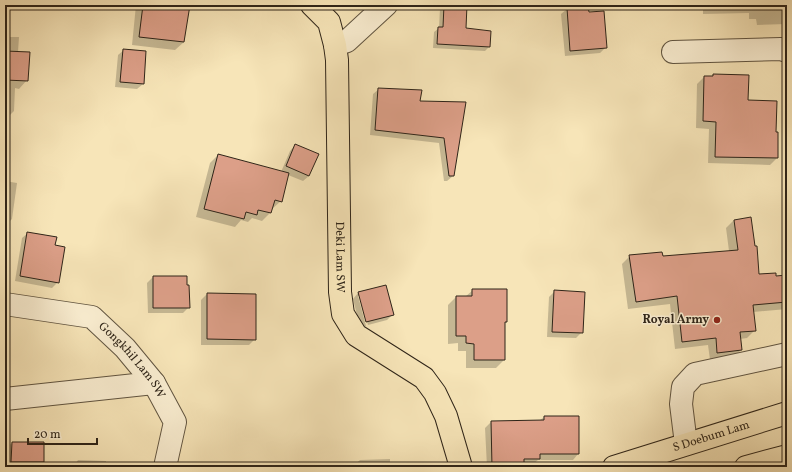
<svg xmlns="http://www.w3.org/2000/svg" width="792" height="472" font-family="Vollkorn,serif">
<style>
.shadow{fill:#0003}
.building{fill:#dc9f88;stroke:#2e2418}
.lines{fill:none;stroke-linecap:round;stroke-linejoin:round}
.minor-casing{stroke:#605440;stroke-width:24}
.major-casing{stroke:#2e2418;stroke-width:24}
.minor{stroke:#faeed1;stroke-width:22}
.major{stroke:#f7e5b8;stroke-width:22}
.poi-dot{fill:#8f2418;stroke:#faeed1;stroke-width:1.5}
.labels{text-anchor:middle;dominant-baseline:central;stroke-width:3;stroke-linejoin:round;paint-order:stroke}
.street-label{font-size:12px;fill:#2e2418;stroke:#faeed1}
.poi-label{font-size:12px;font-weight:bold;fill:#2e2418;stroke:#faeed1;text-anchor:end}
</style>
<rect width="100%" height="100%" fill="#f7e5b8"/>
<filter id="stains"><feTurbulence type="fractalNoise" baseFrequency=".005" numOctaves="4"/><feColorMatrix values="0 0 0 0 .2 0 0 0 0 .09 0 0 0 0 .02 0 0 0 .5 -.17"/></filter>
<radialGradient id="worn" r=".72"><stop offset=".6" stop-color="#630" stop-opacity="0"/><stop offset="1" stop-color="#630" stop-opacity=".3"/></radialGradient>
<g class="shadow">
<path d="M136,5H189L184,42L175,50L132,45Z"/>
<path d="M443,5H466L465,29L489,47L485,51L433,48L434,32L439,28L440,8Z"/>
<path d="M703,5H787V24L757,25L756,19H749V13L703,14Z"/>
<path d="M587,7L588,13L606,47L600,53L565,56L561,14L567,9Z"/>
<path d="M5,37H19L18,52L27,80L19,89L15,88L14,111L6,119Z"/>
<path d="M124,50L143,84L137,89L115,87L118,55Z"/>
<path d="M713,75L747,101L775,133L777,158L770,165L708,163L709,129L696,128L697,84L704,77H711Z"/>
<path d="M379,89L419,102L465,103L453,176L447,181H444L439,143L370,135L373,94Z"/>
<path d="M295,145L309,176L303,181L288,175L281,201L272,209L270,213L262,221L252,218L248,222L241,220L235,227L196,217L210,163L218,155L281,172L290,151Z"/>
<path d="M5,181L17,183L12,219L7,224H5Z"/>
<path d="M734,220L758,275L775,277L787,276V309L753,312L755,330L747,338L740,339L741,350L733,358L710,360L708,345L675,349L670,304L628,309L622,264L630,256L662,257L729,251L726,228Z"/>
<path d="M28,233L54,246L58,282L52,288L15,281L22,238Z"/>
<path d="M153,277L189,307L183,313H148L147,283Z"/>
<path d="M473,290H506V322L504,324V360L496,368H466V351H458V343L448,344V305L456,297H465Z"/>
<path d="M555,291L582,332L576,338L547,337L549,297Z"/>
<path d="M358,293L393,314L387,320L368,325L360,296H358L366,326L360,327L353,299Z"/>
<path d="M207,294L255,339L249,345H201V300Z"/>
<path d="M544,417H578V454L573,460H538L533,464H523V467H487L485,428L491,422L539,421Z"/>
<path d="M12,443H43V462L38,467H6V448Z"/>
<path d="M390,459V466L407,467H354V465L360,460Z"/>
<path d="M78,460L106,461V467H73Z"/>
</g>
<g class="building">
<path d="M143,5H190L184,42L139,37Z"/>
<path d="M444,5H467L466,28L491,31L490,47L437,44L438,27H443Z"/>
<path d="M588,6L589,12L604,11L607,48L570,51L567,8Z"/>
<path d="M123,49L146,51L144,84L120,82Z"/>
<path d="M5,51L30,52L28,81L5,80Z"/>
<path d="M713,74L749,75L748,100L777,101L776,132H778V158L715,157L716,122L703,121L704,76H713Z"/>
<path d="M378,88L422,90L420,101L466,102L454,176H449L444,138L375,130Z"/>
<path d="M295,144L319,154L309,176L286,166Z"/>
<path d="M218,154L289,173L282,202L275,200L271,213L258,210L257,215L246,212L244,219L204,209Z"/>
<path d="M751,217L755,246H757L759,274L776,273V276L787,275V302L753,305L756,331L740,332L742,350L717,353L716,338L682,342L677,296L636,302L629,255L662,252L663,256L738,250L734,220Z"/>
<path d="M27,232L57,237L55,245L65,247L59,283L20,276Z"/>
<path d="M153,276H187V285H189L190,308H153Z"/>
<path d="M386,285L394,315L366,322L358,292Z"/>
<path d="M472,289H507V322H505V360H474V344L466,343V336H456V296H472Z"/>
<path d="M554,290L585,292L583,333L552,332Z"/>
<path d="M207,293L256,294V340L207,339Z"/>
<path d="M544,416H579V454H540V459H524V467H492L491,421L544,420Z"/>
<path d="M12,442H44V462H11Z"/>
</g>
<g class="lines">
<g class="minor-casing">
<g id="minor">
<path d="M335,45L347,41L386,5"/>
<path d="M673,52L781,49L787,51"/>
<path id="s1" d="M5,304L92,317L125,348L154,383L175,422L165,467"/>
<path d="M5,399L154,383"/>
<path d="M686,444L681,404L683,387L695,374L787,354"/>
</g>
</g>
<g class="major-casing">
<g id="major">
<path id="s2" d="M312,5L329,22L335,45L337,60L340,292L343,314L356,335L424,378L435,393L446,416L461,467"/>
<path id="s3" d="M614,467L787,413"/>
<path d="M746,467L787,456"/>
</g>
</g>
<use href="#minor" class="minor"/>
<use href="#major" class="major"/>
</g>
<circle class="poi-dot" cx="717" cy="320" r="4"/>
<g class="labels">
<g class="street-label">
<text stroke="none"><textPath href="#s2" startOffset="260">Deki Lam SW</textPath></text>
<text stroke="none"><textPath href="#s1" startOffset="147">Gongkhil Lam SW</textPath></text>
<text stroke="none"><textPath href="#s3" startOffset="102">S Doebum Lam</textPath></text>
</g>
<g class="poi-label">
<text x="709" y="320">Royal Army</text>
</g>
</g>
<rect width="792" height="472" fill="none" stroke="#f7e5b8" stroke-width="20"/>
<rect x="6" y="6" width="780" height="460" fill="none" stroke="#2e2418" stroke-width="2"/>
<rect x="10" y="10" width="772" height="452" fill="none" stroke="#2e2418"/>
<path d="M28 438v6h69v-6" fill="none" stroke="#2e2418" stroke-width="2"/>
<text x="34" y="438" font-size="12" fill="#2e2418" stroke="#faeed1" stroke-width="3" paint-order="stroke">20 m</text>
<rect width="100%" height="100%" filter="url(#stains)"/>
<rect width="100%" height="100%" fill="url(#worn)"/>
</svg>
